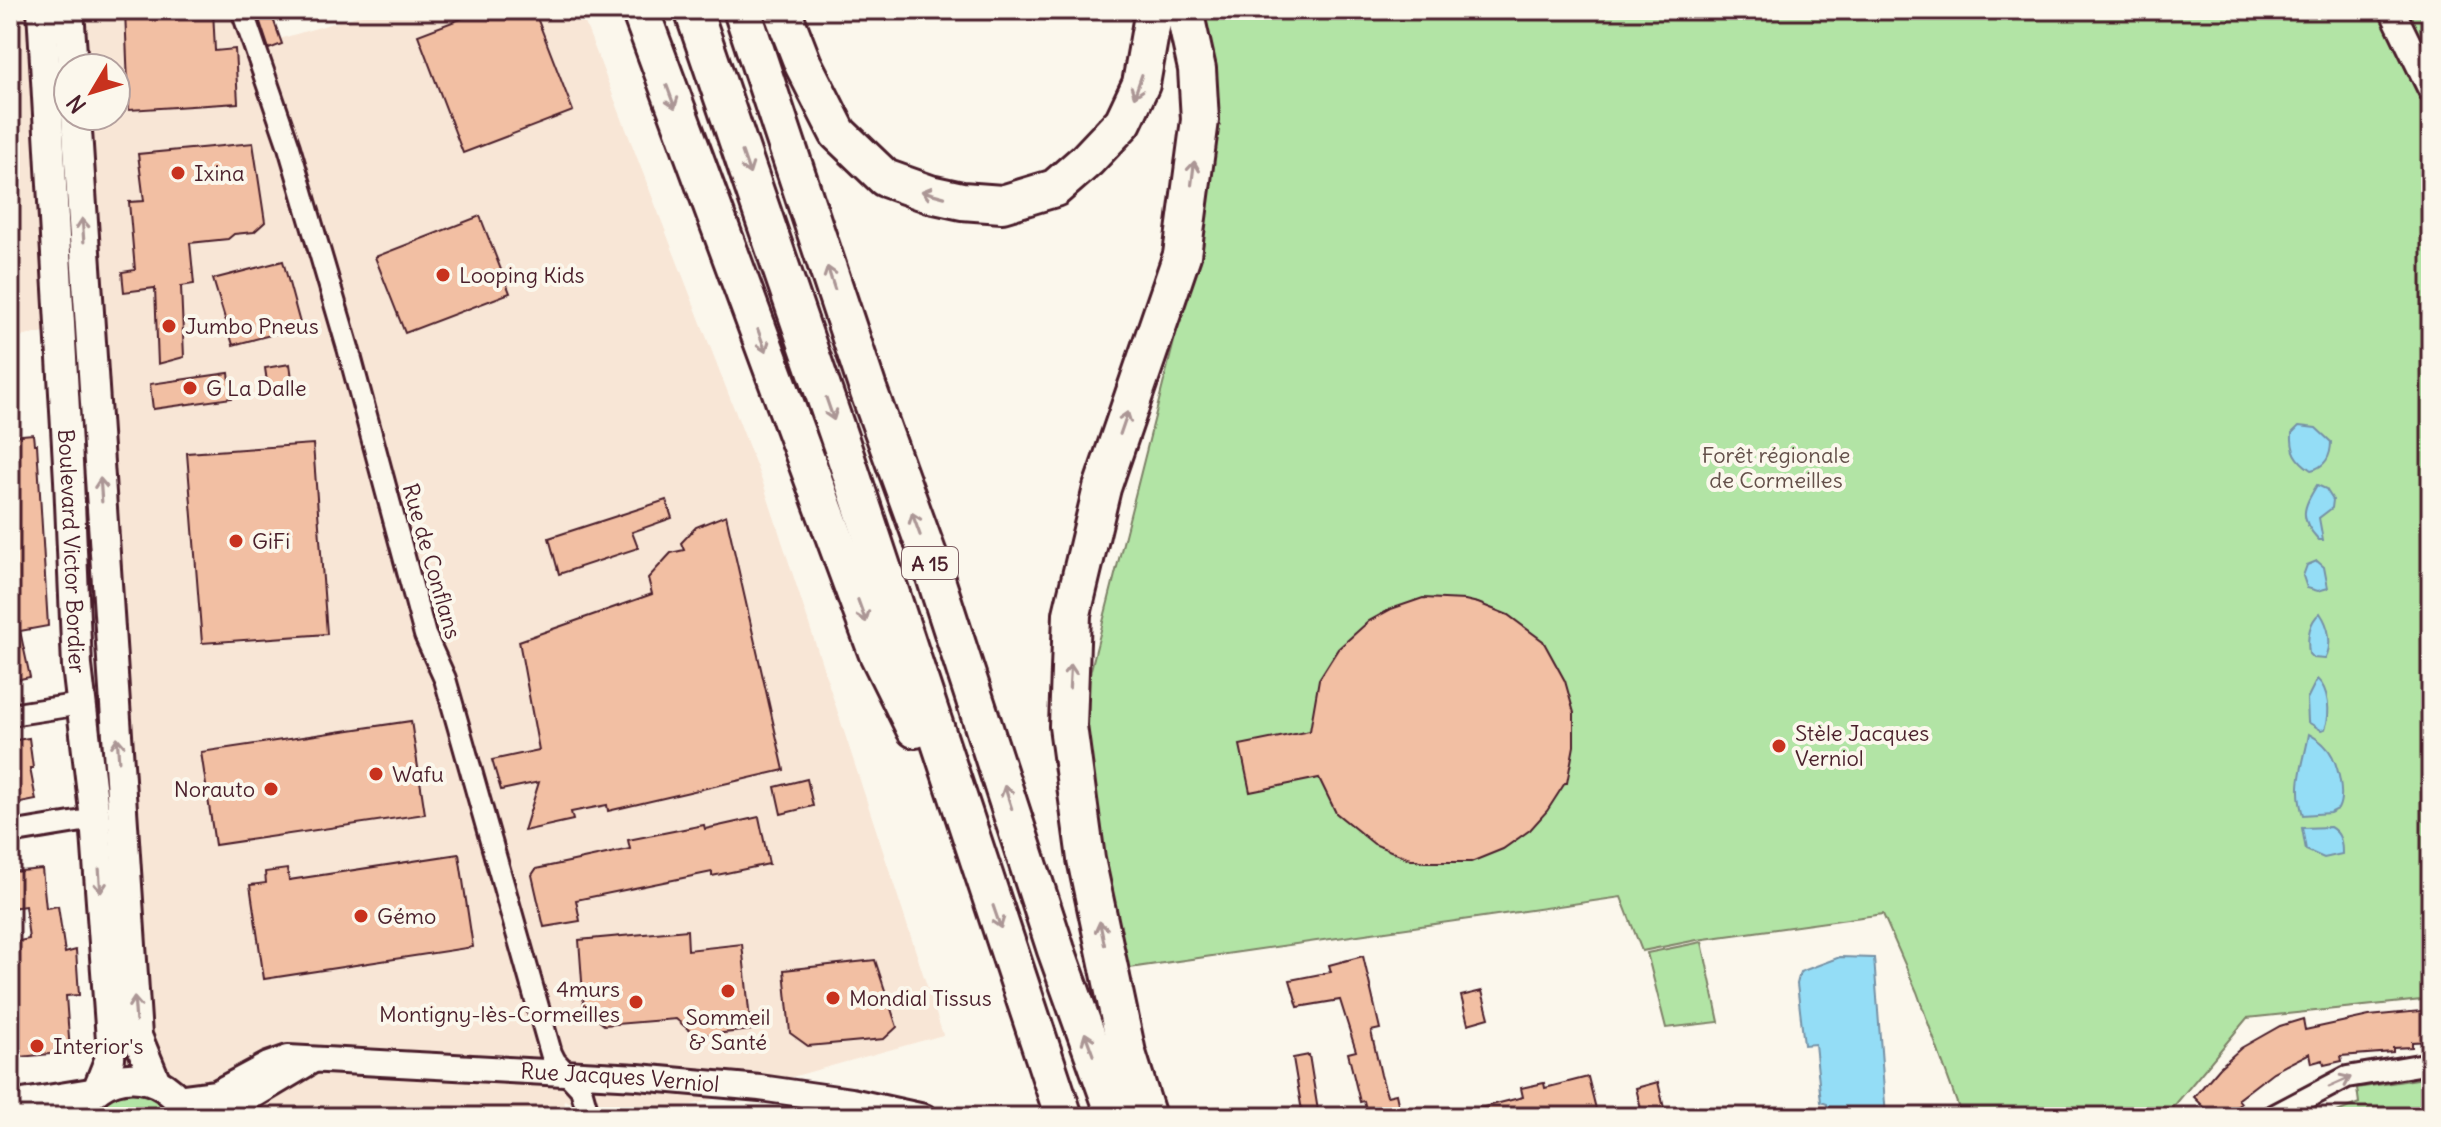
<svg xmlns="http://www.w3.org/2000/svg" width="2441" height="1127" font-family="Delius,sans-serif">
<style>
.built{fill:#f8e6d6;fill-rule:evenodd}
.green{fill:#b2e4a5;stroke:#7e8268;stroke-width:2}
.water{fill:#94ddf6;stroke:#7691a5;stroke-width:2}
.building{fill:#f2bfa3;stroke:#4a1f2b;stroke-width:2}
.lines{fill:none;stroke-linecap:round;stroke-linejoin:round}
.minor-casing{stroke:#4a1f2b;stroke-width:26}
.tertiary-casing{stroke:#4a1f2b;stroke-width:30}
.secondary-casing{stroke:#4a1f2b;stroke-width:34}
.motorway-casing{stroke:#4a1f2b;stroke-width:42}
.minor{stroke:#fbf7ec;stroke-width:20}
.tertiary{stroke:#fbf7ec;stroke-width:24}
.secondary{stroke:#fbf7ec;stroke-width:28}
.motorway{stroke:#fbf7ec;stroke-width:36}
.oneway{stroke:#ab9695}
.poi-dot{fill:#c8321e;stroke:#fbf7ec;stroke-width:3}
.labels{text-anchor:middle;dominant-baseline:central;stroke-width:8;stroke-linejoin:round;paint-order:stroke}
.shield{fill:#fbf7ec;stroke:#7f6065;stroke-width:2}
.shield-label{font-size:20px;font-weight:bold;fill:#4a1f2b}
.poi-label{font-size:22px;fill:#4a1f2b;stroke:#fbf7ec;text-anchor:start}
.park-label{font-size:22px;fill:#64504a;stroke:#fbf7ec}
.street-label{font-size:22px;fill:#4a1f2b;stroke:#fbf7ec}
</style>
<rect width="100%" height="100%" fill="#fbf7ec"/>
<filter id="ink" filterUnits="userSpaceOnUse"><feTurbulence type="fractalNoise" baseFrequency=".0125" numOctaves="2"/><feDisplacementMap in="SourceGraphic" scale="16" xChannelSelector="R" yChannelSelector="G"/><feConvolveMatrix kernelMatrix="1 2 1 2 8 2 1 2 1" color-interpolation-filters="sRGB"/></filter>
<g filter="url(#ink)">
<path class="built" d="M10,10H260L266,43L377,10H580L764,486L943,1035L648,1117H608L564,1100L568,1117H10L39,1110L89,1077L122,1018L74,327L13,338L10,255ZM68,68H116V116H68Z"/>
<g class="green">
<path d="M1192,10H2431V999L2247,1018L2165,1117H1962L1917,992L1883,914L1697,940L1642,951L1621,897L1122,969L1081,709L1188,286Z"/>
<path d="M1702,942L1719,1022L1666,1028L1647,953Z"/>
<path d="M2431,1077V1117H2325L2359,1103L2357,1088Z"/>
<path d="M129,1091C150,1093 162,1100 173,1117H91C102,1102 110,1095 129,1091Z"/>
</g>
<g class="water">
<path d="M2299,426L2316,428L2331,442C2331,456 2325,467 2311,470C2296,460 2291,451 2292,433Z"/>
<path d="M2317,485L2326,489L2333,500L2332,508L2319,518L2323,540H2319C2298,518 2303,508 2317,485Z"/>
<path d="M2317,561L2324,567L2328,588L2318,591L2307,588L2303,576L2307,565Z"/>
<path d="M2320,613C2329,626 2333,644 2325,659L2313,658L2309,654C2307,639 2308,623 2320,613Z"/>
<path d="M2317,679C2329,689 2331,714 2325,729L2321,730L2308,722L2307,699Z"/>
<path d="M2309,734C2314,737 2321,741 2325,746C2337,757 2346,794 2338,809L2330,813L2303,815C2293,784 2304,764 2309,734Z"/>
<path d="M2330,827C2341,833 2342,842 2342,854L2324,858L2306,850L2302,828Z"/>
<path d="M1840,957L1874,958L1886,1117H1828L1827,1104L1821,1102L1815,1044L1804,1045L1797,984L1800,972Z"/>
</g>
<g class="building">
<path d="M125,10H213L215,51L235,49L238,103L129,110Z"/>
<path d="M256,10H270L282,44L269,49Z"/>
<path d="M484,10H534L573,111L463,153L418,35Z"/>
<path d="M253,143L265,222L254,232L234,234L228,239L190,243L194,284L181,286L184,357L158,364L155,288L124,292L122,272L135,270L129,202L144,201L138,154Z"/>
<path d="M480,216L510,293L405,333L375,257Z"/>
<path d="M283,261L301,327L233,345L213,279Z"/>
<path d="M290,364L294,393L269,396L265,368Z"/>
<path d="M229,373L232,398L153,409L150,384Z"/>
<path d="M33,434L34,444H37L48,626L20,631L30,677L10,681V436Z"/>
<path d="M313,444L327,634L202,643L187,453Z"/>
<path d="M666,500L672,518L632,532L638,548L559,574L549,538Z"/>
<path d="M726,515L784,770L608,811L607,805L571,812L573,820L524,831L539,782L501,790L492,760L539,750L519,641L652,594L648,578L671,553L684,550L681,543L696,527Z"/>
<path d="M1423,598L1465,600L1478,603L1508,615L1543,641L1565,681L1574,713V746L1567,783H1565L1547,811L1530,830L1503,849L1471,862H1424L1407,858L1374,844L1336,813L1319,778L1250,792L1240,745L1310,731L1319,679L1338,649L1369,621L1391,609Z"/>
<path d="M411,721L425,814L215,845L201,752Z"/>
<path d="M29,738L33,768H30L36,800L10,805V741Z"/>
<path d="M807,779L813,806L781,814L775,787Z"/>
<path d="M759,817L769,864L712,876V872L576,900L580,921L544,927L532,875L536,869L630,849L628,840L704,825L705,829Z"/>
<path d="M459,854L473,947L264,979L250,885L266,883L265,872L287,869L289,880Z"/>
<path d="M42,869L46,908L58,906L65,953L76,950L79,995L66,996L70,1052L10,1058V943L29,939L25,906L10,908V872Z"/>
<path d="M687,930L688,950L742,944L751,1030L696,1036L676,1019L604,1025L584,1008L579,940Z"/>
<path d="M1363,956L1380,1029L1371,1031L1381,1075L1387,1096L1396,1094L1401,1117H1368L1364,1101L1360,1102L1348,1053L1356,1051L1340,1000L1298,1007L1290,980L1331,972L1329,965Z"/>
<path d="M875,960L897,1027L884,1039L808,1046L790,1033L784,970Z"/>
<path d="M1482,991L1489,1018L1468,1024L1461,996Z"/>
<path d="M2431,1010V1041L2412,1042V1047L2393,1048V1052L2341,1056L2342,1061L2324,1065L2323,1060L2312,1063L2310,1053L2273,1072L2238,1099L2241,1103L2226,1117H2214L2194,1097L2220,1067L2241,1048L2280,1026L2303,1019L2305,1030L2369,1016Z"/>
<path d="M1309,1055L1319,1117H1303L1293,1058Z"/>
<path d="M1588,1077L1598,1117H1468V1111L1523,1097L1521,1088L1544,1083L1545,1088Z"/>
<path d="M1658,1082L1666,1117H1643L1636,1088Z"/>
</g>
<g class="lines">
<g class="minor-casing">
<g id="minor">
<path d="M242,10L289,147L348,348L425,635L445,679L551,1053L555,1061L581,1089L589,1117"/>
<path d="M10,715L81,704"/>
<path d="M10,833L95,819"/>
<path d="M2271,1117L2347,1077L2431,1063"/>
</g>
</g>
<g class="tertiary-casing">
<g id="tertiary">
<path d="M2392,10L2431,90"/>
<path id="s1" d="M177,1098L216,1093L268,1065L288,1058L638,1077L760,1088L851,1101L924,1117"/>
<path d="M218,1117L310,1062"/>
</g>
</g>
<g class="secondary-casing">
<g id="secondary">
<path id="s2" d="M42,10L69,480L77,666L95,819L111,1040L110,1058L98,1088"/>
<path d="M69,10L73,68"/>
<path d="M76,116L137,1036L156,1082"/>
<path d="M10,1106L91,1093"/>
<path d="M76,1117C98,1065 166,1064 188,1117"/>
</g>
</g>
<g class="motorway-casing">
<g id="motorway">
<path d="M640,10L877,652L915,729"/>
<path d="M693,10L842,446L1064,1117"/>
<path d="M742,10L869,392L928,555L1056,950L1116,1117"/>
<path d="M782,10L803,64L838,133L885,178L930,194L962,201L1002,204L1055,188L1087,160L1123,122L1141,84L1153,16L1151,10"/>
<path d="M1147,1117L1127,1053L1086,859L1068,726L1072,614L1102,488L1182,255L1200,120L1197,69L1184,10"/>
</g>
</g>
<use href="#minor" class="minor"/>
<use href="#tertiary" class="tertiary"/>
<use href="#secondary" class="secondary"/>
<use href="#motorway" class="motorway"/>
</g>
<defs><path id="oneway-shaft" d="M-6 0H5M1.5-3L5.5 0L1.5 3" fill="none" stroke-width="1.6" stroke-linecap="round" stroke-linejoin="round" transform="scale(2)"/></defs>
<g class="oneway">
<use href="#oneway-shaft" transform="translate(1138 86) rotate(109)"/>
<use href="#oneway-shaft" transform="translate(671 97) rotate(70)"/>
<use href="#oneway-shaft" transform="translate(746 163) rotate(71)"/>
<use href="#oneway-shaft" transform="translate(1193 173) rotate(-83)"/>
<use href="#oneway-shaft" transform="translate(933 194) rotate(-165)"/>
<use href="#oneway-shaft" transform="translate(83 230) rotate(-94)"/>
<use href="#oneway-shaft" transform="translate(831 278) rotate(-108)"/>
<use href="#oneway-shaft" transform="translate(762 341) rotate(70)"/>
<use href="#oneway-shaft" transform="translate(830 409) rotate(71)"/>
<use href="#oneway-shaft" transform="translate(1124 423) rotate(-71)"/>
<use href="#oneway-shaft" transform="translate(101 490) rotate(-94)"/>
<use href="#oneway-shaft" transform="translate(916 524) rotate(-110)"/>
<use href="#oneway-shaft" transform="translate(862 611) rotate(70)"/>
<use href="#oneway-shaft" transform="translate(1070 676) rotate(-87)"/>
<use href="#oneway-shaft" transform="translate(118 749) rotate(-94)"/>
<use href="#oneway-shaft" transform="translate(1008 797) rotate(-108)"/>
<use href="#oneway-shaft" transform="translate(100 881) rotate(86)"/>
<use href="#oneway-shaft" transform="translate(997 917) rotate(71)"/>
<use href="#oneway-shaft" transform="translate(1102 933) rotate(-102)"/>
<use href="#oneway-shaft" transform="translate(135 1009) rotate(-94)"/>
<use href="#oneway-shaft" transform="translate(1089 1044) rotate(-110)"/>
<use href="#oneway-shaft" transform="translate(2340 1082) rotate(-24)"/>
</g>
</g>
<g class="poi-dot">
<circle cx="178" cy="173" r="8"/>
<circle cx="443" cy="275" r="8"/>
<circle cx="169" cy="326" r="8"/>
<circle cx="190" cy="388" r="8"/>
<circle cx="236" cy="541" r="8"/>
<circle cx="1779" cy="746" r="8"/>
<circle cx="376" cy="774" r="8"/>
<circle cx="271" cy="789" r="8"/>
<circle cx="361" cy="916" r="8"/>
<circle cx="728" cy="991" r="8"/>
<circle cx="833" cy="998" r="8"/>
<circle cx="636" cy="1002" r="8"/>
<circle cx="37" cy="1046" r="8"/>
</g>
<g class="labels">
<rect class="shield" x="902" y="547" width="56" height="32" rx="6"/>
<g class="shield-label">
<text x="930" y="563">A 15</text>
</g>
<g class="poi-label">
<text x="194" y="173">Ixina</text>
<text x="459" y="275">Looping Kids</text>
<text x="185" y="326">Jumbo Pneus</text>
<text x="206" y="388">G La Dalle</text>
<text x="252" y="541">GiFi</text>
<text x="1795" y="733">Stèle Jacques<tspan x="1795" dy="25">Verniol</tspan></text>
<text x="392" y="774">Wafu</text>
<text x="255" y="789" text-anchor="end">Norauto</text>
<text x="377" y="916">Gémo</text>
<text x="620" y="989" text-anchor="end">4murs<tspan x="620" dy="25">Montigny-lès-Cormeilles</tspan></text>
<text x="849" y="998">Mondial Tissus</text>
<text x="728" y="1017" text-anchor="middle">Sommeil<tspan x="728" dy="25">&amp; Santé</tspan></text>
<text x="53" y="1046">Interior's</text>
</g>
<g class="park-label">
<text x="1776" y="455">Forêt régionale<tspan x="1776" dy="25">de Cormeilles</tspan></text>
</g>
<g class="street-label">
<text stroke="none"><textPath href="#s2" startOffset="542">Boulevard Victor Bordier</textPath></text>
<text transform="translate(432 561) rotate(74)">Rue de Conflans</text>
<text stroke="none"><textPath href="#s1" startOffset="452">Rue Jacques Verniol</textPath></text>
</g>
</g>
<rect width="2441" height="1127" fill="none" stroke="#fbf7ec" stroke-width="40"/>
<rect x="20" y="20" width="2401" height="1087" fill="none" stroke="#4a1f2b" stroke-width="3" filter="url(#ink)"/>
<g transform="translate(92 92) rotate(232)"><circle r="38" fill="#fbf7ec" stroke="#b4a19f" stroke-width="2"/>
<path d="M0-6L14 30L0 20L-14 30Z" fill="#c8321e"/>
<text y="-12" font-size="22" font-weight="bold" text-anchor="middle" fill="#4a1f2b">N</text>
</g>
</svg>
